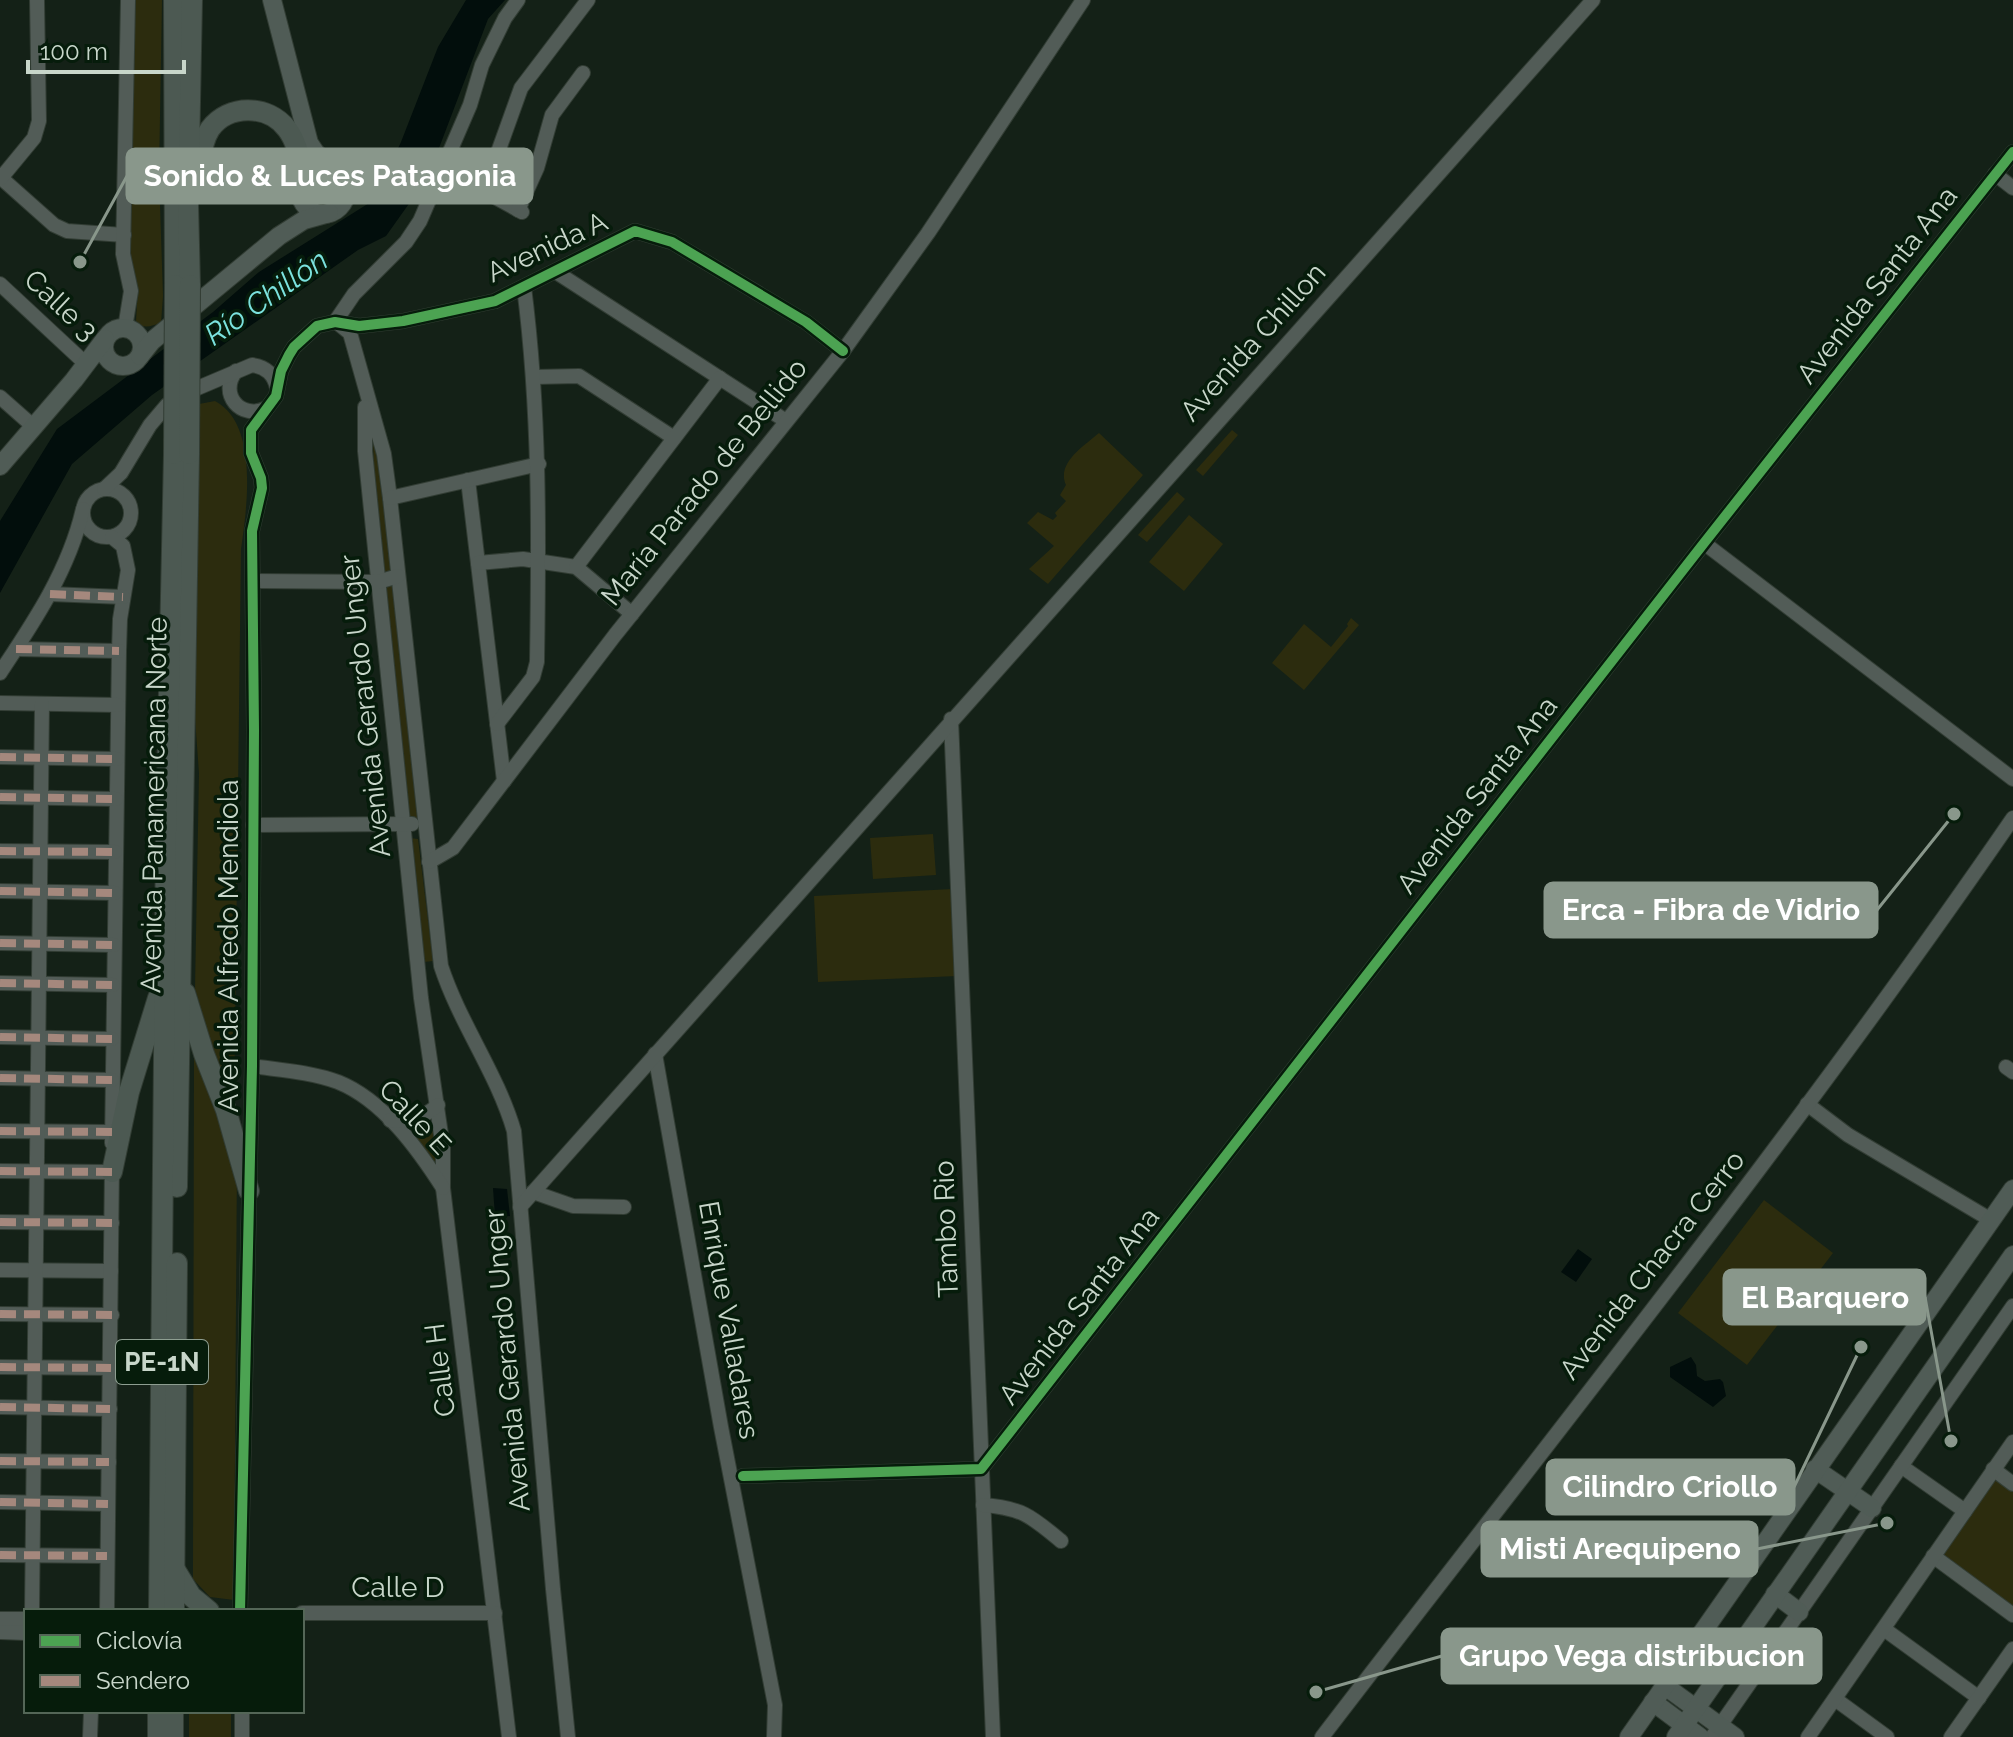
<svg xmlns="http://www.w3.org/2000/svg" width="2013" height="1737" font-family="Raleway,sans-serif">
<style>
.green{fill:#2c2c0e}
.water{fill:#020e0c}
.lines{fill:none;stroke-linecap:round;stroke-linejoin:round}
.minor-casing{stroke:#323d34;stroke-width:16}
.major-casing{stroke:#323d34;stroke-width:20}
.highway-casing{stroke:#323d34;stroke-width:22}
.minor{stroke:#525c57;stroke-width:14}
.major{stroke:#505c56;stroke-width:18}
.highway{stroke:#4c5952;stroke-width:20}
.highway-bridge-casing{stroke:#323d34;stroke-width:22;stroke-linecap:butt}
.highway-bridge{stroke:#4c5952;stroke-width:20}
.quiet{stroke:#a5887d;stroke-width:8;stroke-dasharray:16 8;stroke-linecap:butt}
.cycleway-casing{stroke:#061c0b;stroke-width:15}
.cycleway{stroke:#4ca352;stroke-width:10}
.labels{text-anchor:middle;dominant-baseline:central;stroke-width:7;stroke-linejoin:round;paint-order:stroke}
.shield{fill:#061c0b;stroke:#8e9e91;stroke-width:2}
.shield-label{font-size:26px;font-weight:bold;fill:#c8d6ca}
.street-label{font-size:28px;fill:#c8d6ca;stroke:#061c0b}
.water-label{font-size:30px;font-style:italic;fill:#7be2de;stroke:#061c0b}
.leader{fill:none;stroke:#89978b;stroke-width:3}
.callout-dot{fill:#89978b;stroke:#061c0b;stroke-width:3}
.callout{fill:#89978b;stroke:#89978b;stroke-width:3}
.callout-label{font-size:30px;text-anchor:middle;font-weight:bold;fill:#fff}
</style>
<rect width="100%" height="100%" fill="#142117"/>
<g class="green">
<path d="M131,0H162L159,174L163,296L161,323C151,326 143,330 136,321L138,287L127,252Z"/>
<path d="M215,401C259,424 247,508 241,549L234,1118L195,989L199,773L192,677L199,404Z"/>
<path d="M373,425L392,571L382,573L374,494Z"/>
<path d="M1232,430L1238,435L1203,476L1196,470Z"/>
<path d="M1099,433L1143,475L1048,584L1029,569L1054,546L1027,523L1038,512L1053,520L1057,516L1055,513L1066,501L1060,495L1066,485C1056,463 1084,446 1099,433Z"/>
<path d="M1177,492L1185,499L1147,542L1138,535Z"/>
<path d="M1189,515L1223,544L1184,591L1149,562Z"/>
<path d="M395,584L419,821H409L384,586Z"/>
<path d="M1351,618L1359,625L1304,690L1272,663L1304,624L1331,647L1348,626L1347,624Z"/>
<path d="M933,834L936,875L873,879L870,838Z"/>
<path d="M410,838L418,839L433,961L424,962Z"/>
<path d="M953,889L957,976L818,982L814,896Z"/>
<path d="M194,1045L237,1154L234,1600L210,1597L193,1579Z"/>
<path d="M427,1127L433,1128L439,1167L415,1136L419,1129Z"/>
<path d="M1764,1200L1833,1253L1747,1365L1678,1313Z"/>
<path d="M1996,1479L2013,1492V1609L1940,1556Z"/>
<rect x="189" y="1711" width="42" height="26"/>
</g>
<g class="water">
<path d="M466,0H505L488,19L428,177L386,236L358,250L152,395L72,464L0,593V521L57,429L213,312L259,272L374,200L401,142L438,47Z"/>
<path d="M493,1188L507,1189L510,1216L495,1217Z"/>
<path d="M1578,1249L1592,1259L1576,1282L1561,1272Z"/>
<path d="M1691,1357L1696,1365L1697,1376L1705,1381L1720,1379L1723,1382L1726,1396L1713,1407L1670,1377V1367Z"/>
</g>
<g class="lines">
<g class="minor-casing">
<g id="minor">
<path d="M1995,174L2013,188"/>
<path d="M0,177L54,225L67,231L124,235"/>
<path d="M1,178L34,138L39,121L37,0"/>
<path d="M439,178L484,191L522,212"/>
<path d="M484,191L521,88L588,0"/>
<path d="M518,210L537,168L552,115L583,73"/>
<path d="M556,272L786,421"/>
<path d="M0,284L86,364"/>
<path d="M335,322L354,294L406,242L420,221L470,105L482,65L505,18L518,0"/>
<path d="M339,324L350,333L384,454L390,498L441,966C460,1024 497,1073 514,1131L553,1589L568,1737"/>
<path d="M125,328L131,291L123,254L128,0"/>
<path d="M236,371C218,394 241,421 267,408"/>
<path d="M534,377L579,376L674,438"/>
<path d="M0,397L34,427"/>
<path d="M365,407V451L421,998L443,1148V1188L509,1737"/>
<path d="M468,480L504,781"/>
<circle cx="107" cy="513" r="24"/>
<path d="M104,489L121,473L150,425L167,405L193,390L252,365C266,367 274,374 277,388"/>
<path d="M390,498L539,464"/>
<path d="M112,537L123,546L128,570L120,619L119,651L112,1143"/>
<path d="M1704,543L2013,779"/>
<path d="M478,563L523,559L576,567L632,614"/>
<path d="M576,567L720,378"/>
<path d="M253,581L378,582L398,576"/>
<path d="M50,594L123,597"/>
<path d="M16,649L119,651"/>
<path d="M0,673C34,622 69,570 83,509"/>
<path d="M0,703L118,705"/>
<path d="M951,719L993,1737"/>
<path d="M497,724L533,677L537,662C539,536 540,412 524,287"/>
<path d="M0,757L117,759"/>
<path d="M0,797L116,799"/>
<path d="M253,825L412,824"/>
<path d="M0,851L115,852"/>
<path d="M429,862L453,848L615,635L843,351L928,233L1083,0"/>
<path d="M0,891L115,893"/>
<path d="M0,943L114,945"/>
<path d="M0,983L113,985"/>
<path d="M0,1037L112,1039"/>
<path d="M655,1054L721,1427L775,1705L774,1737"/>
<path d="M252,1066C280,1070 311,1072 338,1082C383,1100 418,1149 443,1188"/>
<path d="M2006,1067L2013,1072"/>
<path d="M0,1078L112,1080"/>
<path d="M1807,1104L1848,1135L1991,1220"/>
<path d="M390,1120C411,1121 422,1119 438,1105"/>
<path d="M0,1131L112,1132"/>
<path d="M0,1171L112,1172"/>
<path d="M533,1192L573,1206L624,1207"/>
<path d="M520,1207L1593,0"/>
<path d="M0,1222L112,1223"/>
<path d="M0,1270L111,1271"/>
<path d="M0,1314L112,1315"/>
<path d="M0,1367L111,1368"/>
<path d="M0,1407L110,1409"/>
<path d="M0,1461L109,1462"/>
<path d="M1901,1466L1965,1511"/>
<path d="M1993,1469L2013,1484"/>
<path d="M743,1476L981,1469L1704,543L2013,152"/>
<path d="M0,1502L108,1504"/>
<path d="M983,1505C1023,1508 1032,1517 1061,1541"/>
<path d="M0,1555L107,1556"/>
<path d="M1933,1556L2013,1615"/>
<path d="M32,1611L42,704"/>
<path d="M107,1611L112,1163"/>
<path d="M240,1611L252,1066L254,730L252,531L262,488L261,478L251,453V430L276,396L281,371L289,355L294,347L317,326L335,322L359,326L403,321L495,301L635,231L672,242L806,322L843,351"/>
<path d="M302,1613H495"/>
<path d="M0,1619H26"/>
<path d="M1884,1629L1979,1698"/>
<path d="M0,1632L26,1633"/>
<path d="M1835,1699L1887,1737"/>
<path d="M242,1711V1737"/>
<path d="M90,1737L91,1711"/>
<path d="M1322,1737C1555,1433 1796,1134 2013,818"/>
<path d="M1712,1737L2013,1306"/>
<path d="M1808,1737L2013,1442"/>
<path d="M1951,1737L2013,1649"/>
</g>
</g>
<g class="major-casing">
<g id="major">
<path d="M272,0L309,143L315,152L333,170"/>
<circle cx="323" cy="191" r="23"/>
<circle cx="123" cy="347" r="19"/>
<path d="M140,356L152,341L279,236L304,220L329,213"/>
<path d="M0,466L74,380L105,339"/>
<path d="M1815,1469L1872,1508"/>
<path d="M1775,1594L1799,1612"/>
<path d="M1665,1686L1735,1737"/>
<path d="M1653,1702L1700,1737"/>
<path d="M1629,1737L2013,1189"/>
<path d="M1676,1737L2013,1255"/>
</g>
</g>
<g class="highway-casing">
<g id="highway">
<path d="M174,0L175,285"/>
<path d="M199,165C201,153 203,140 210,129C228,104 268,104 287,129C297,142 300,160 304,176"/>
<path d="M190,285L188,204L192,0"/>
<path d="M185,993L204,1054L226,1110L249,1191"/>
<path d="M112,1172L129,1092L158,998"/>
<path d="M177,1187L189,454"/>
<path d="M174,1568L191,1596L209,1611"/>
<path d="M159,1611L166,832L174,454"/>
<path d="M174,1611L177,1263"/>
<path d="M158,1737V1711"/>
<path d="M173,1737V1711"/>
</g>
</g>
<use href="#minor" class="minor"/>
<use href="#major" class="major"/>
<use href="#highway" class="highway"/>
<g class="highway-bridge-casing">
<g id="highway-bridge">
<path d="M174,454L175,285"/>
<path d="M189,454L190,285"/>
</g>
</g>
<use href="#highway-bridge" class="highway-bridge"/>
<g class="quiet">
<path d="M50,594L123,597"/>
<path d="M16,649L119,651"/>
<path d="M0,757L117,759"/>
<path d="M0,797L116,799"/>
<path d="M0,851L115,852"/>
<path d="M0,891L115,893"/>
<path d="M0,943L114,945"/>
<path d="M0,983L113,985"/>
<path d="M0,1037L112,1039"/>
<path d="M0,1078L112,1080"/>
<path d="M0,1131L112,1132"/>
<path d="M0,1171L112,1172"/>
<path d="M0,1222L112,1223"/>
<path d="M0,1314L112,1315"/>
<path d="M0,1367L111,1368"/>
<path d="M0,1407L110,1409"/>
<path d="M0,1461L109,1462"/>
<path d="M0,1502L108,1504"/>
<path d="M0,1555L107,1556"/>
</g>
<g class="cycleway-casing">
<g id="cycleway">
<path d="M743,1476L981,1469L1704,543L2013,152"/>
<path d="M240,1611L252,1066L254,730L252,531L262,488L261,478L251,453V430L276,396L281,371L289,355L294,347L317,326L335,322L359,326L403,321L495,301L635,231L672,242L806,322L843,351"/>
</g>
</g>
<use href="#cycleway" class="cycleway"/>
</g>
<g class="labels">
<rect class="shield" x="116" y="1340" width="92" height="44" rx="6"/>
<g class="shield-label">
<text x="162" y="1362">PE-1N</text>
</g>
<g class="street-label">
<text transform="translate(547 247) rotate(-25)">Avenida A</text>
<text transform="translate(1877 285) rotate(-52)">Avenida Santa Ana</text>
<text transform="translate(61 305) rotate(43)">Calle 3</text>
<text transform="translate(1253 342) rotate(-48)">Avenida Chillon</text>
<text transform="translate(704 482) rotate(-51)">María Parado de Bellido</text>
<text transform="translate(365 706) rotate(-96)">Avenida Gerardo Unger</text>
<text transform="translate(1477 795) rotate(-52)">Avenida Santa Ana</text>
<text transform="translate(154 805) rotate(-89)">Avenida Panamericana Norte</text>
<text transform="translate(228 946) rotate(-90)">Avenida Alfredo Mendiola</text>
<text transform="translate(415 1117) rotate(47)">Calle E</text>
<text transform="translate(946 1229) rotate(-92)">Tambo Rio</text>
<text transform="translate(1652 1265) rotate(-52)">Avenida Chacra Cerro</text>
<text transform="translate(1079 1306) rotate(-52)">Avenida Santa Ana</text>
<text transform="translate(729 1320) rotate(80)">Enrique Valladares</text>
<text transform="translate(507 1360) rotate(-95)">Avenida Gerardo Unger</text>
<text transform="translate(440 1370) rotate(-97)">Calle H</text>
<text x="398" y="1587">Calle D</text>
</g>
<g class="water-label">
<text transform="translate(266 297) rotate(-35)">Río Chillón</text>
</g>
</g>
<path class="leader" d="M80 262L127 176M1954 814L1877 910M1951 1441L1925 1297M1861 1347L1794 1487M1887 1523L1757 1549M1316 1692L1442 1656"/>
<g class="callout-dot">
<circle cx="80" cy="262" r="8"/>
<circle cx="1954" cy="814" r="8"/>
<circle cx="1951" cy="1441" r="8"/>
<circle cx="1861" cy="1347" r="8"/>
<circle cx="1887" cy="1523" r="8"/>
<circle cx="1316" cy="1692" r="8"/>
</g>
<g class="callout">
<rect x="127" y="149" width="405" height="54" rx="8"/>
<rect x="1545" y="883" width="332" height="54" rx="8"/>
<rect x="1724" y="1270" width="201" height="54" rx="8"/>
<rect x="1547" y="1460" width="247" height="54" rx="8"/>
<rect x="1482" y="1522" width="275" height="54" rx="8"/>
<rect x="1442" y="1629" width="379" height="54" rx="8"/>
</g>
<g class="callout-label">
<text x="330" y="186">Sonido &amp; Luces Patagonia</text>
<text x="1711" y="920">Erca - Fibra de Vidrio</text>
<text x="1825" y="1308">El Barquero</text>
<text x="1670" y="1497">Cilindro Criollo</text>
<text x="1620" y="1559">Misti Arequipeno</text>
<text x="1632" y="1666">Grupo Vega distribucion</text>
</g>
<rect x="24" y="1609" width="280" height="104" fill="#061c0b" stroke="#546657" stroke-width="2"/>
<rect x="40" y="1635" width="40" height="12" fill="#4ca352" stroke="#546657" stroke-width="2"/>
<text x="96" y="1649" font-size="24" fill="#c8d6ca">Ciclovía</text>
<rect x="40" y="1675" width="40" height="12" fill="#a5887d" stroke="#546657" stroke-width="2"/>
<text x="96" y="1689" font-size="24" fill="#c8d6ca">Sendero</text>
<path d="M28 60v12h156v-12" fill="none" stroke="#c8d6ca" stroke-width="4"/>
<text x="40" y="60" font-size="24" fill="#c8d6ca" stroke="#061c0b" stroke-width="6" paint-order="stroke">100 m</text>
</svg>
